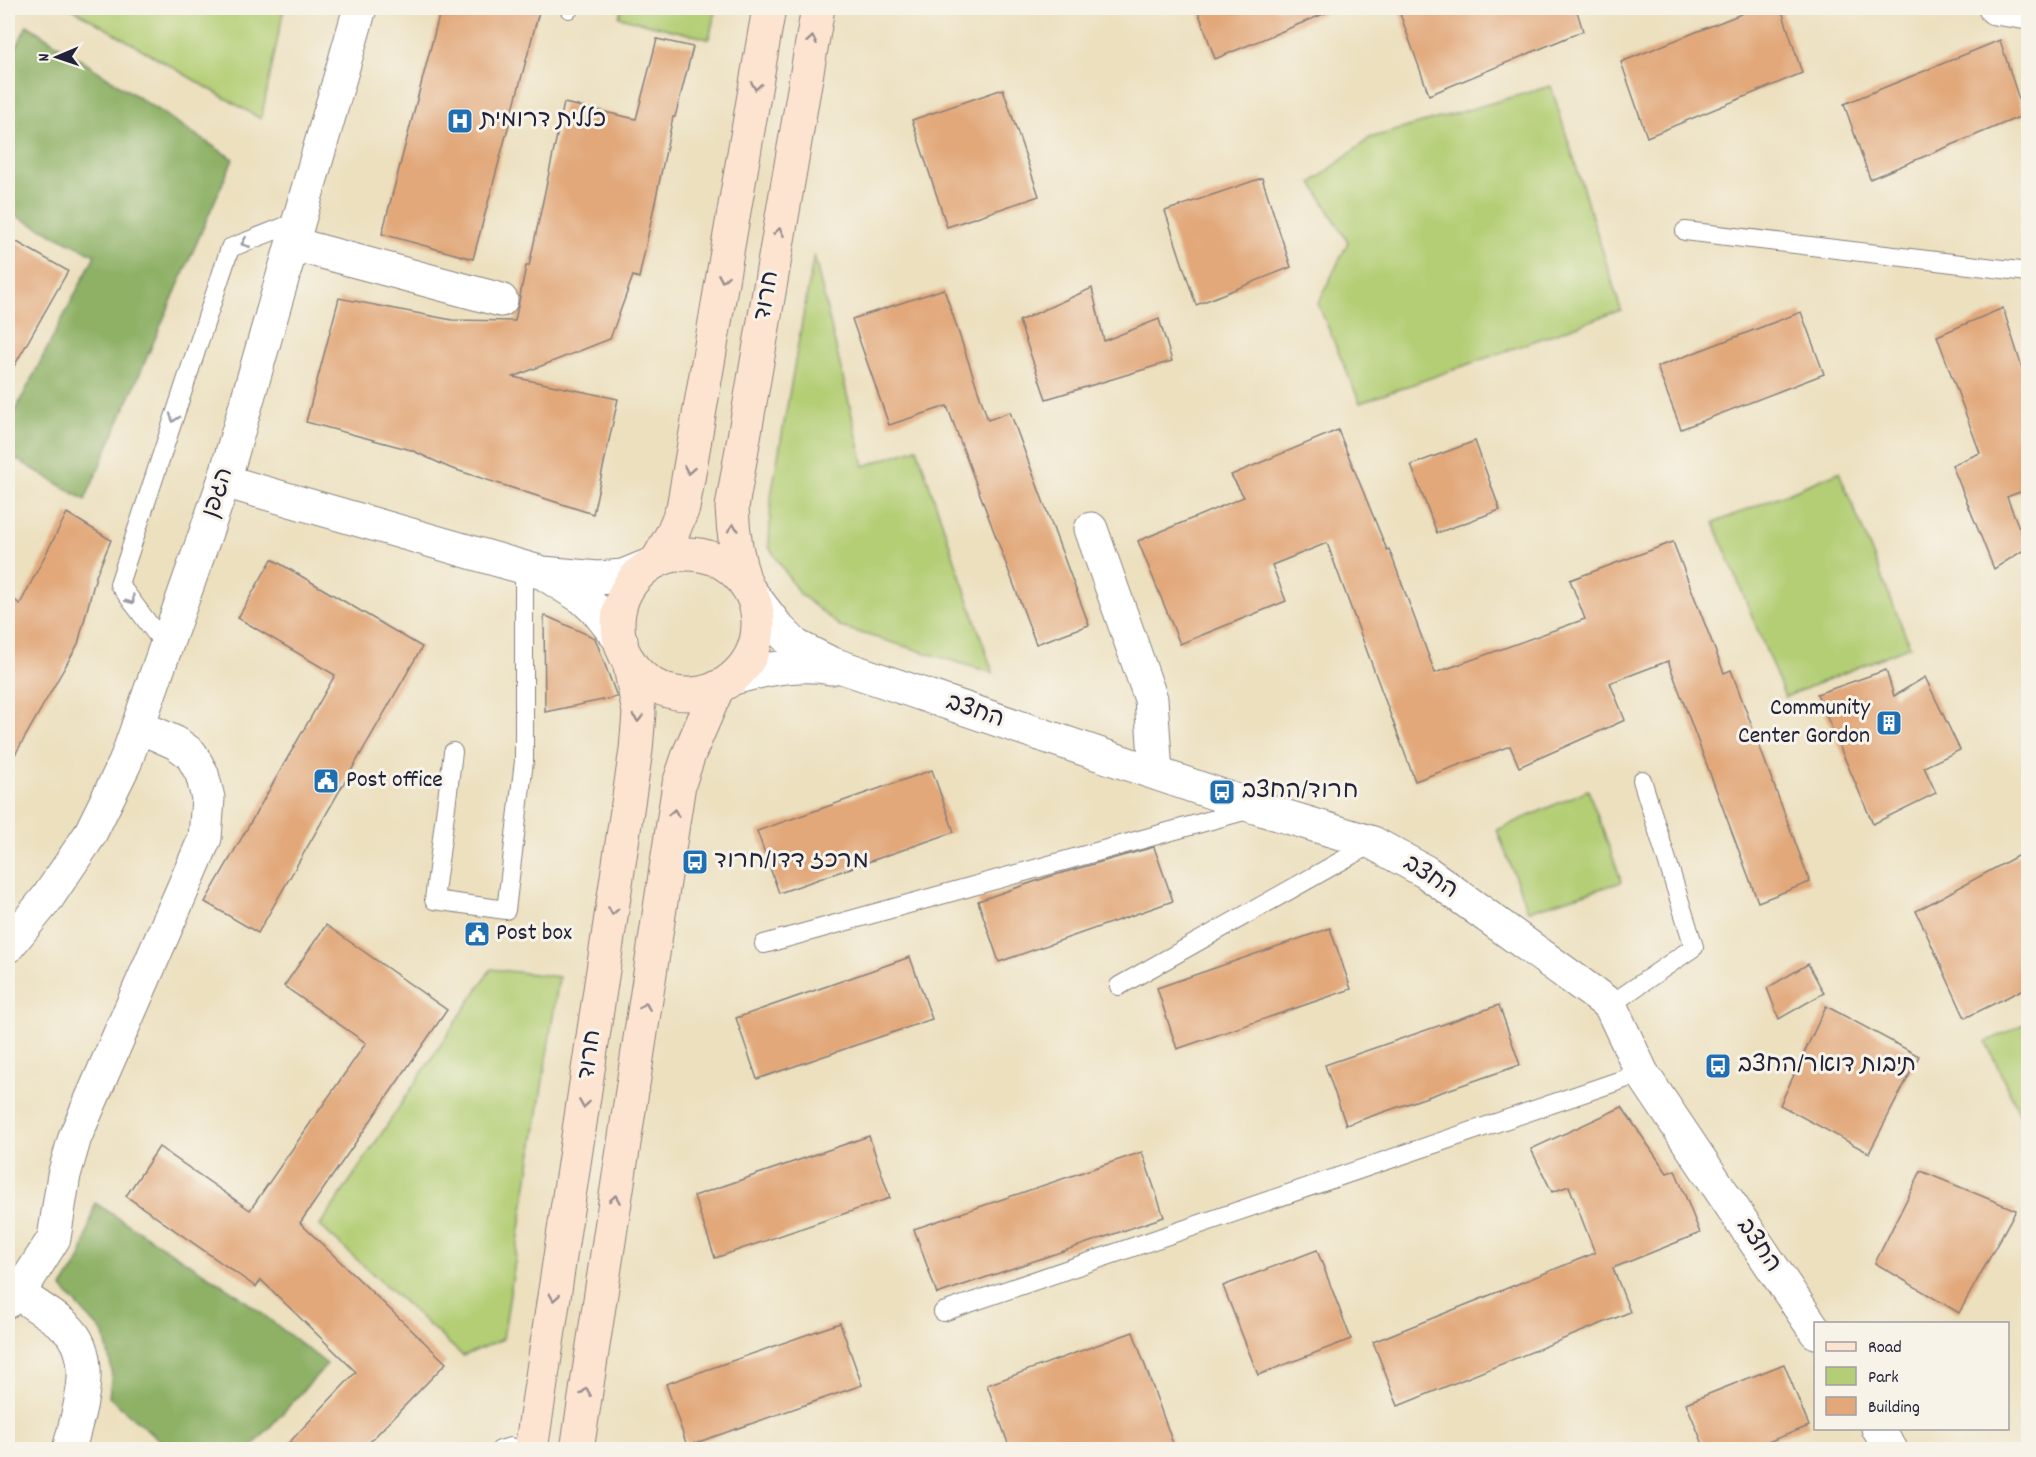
<svg xmlns="http://www.w3.org/2000/svg" width="2036" height="1457" font-family="Dekko,'Playpen Sans Hebrew',sans-serif">
<style>
.green{fill:#b3ce74;stroke:#6a7858;stroke-width:1.5}
.forest{fill:#8eb166;stroke:#586a50;stroke-width:1.5}
.building{fill:#e2a87a}
.lines{fill:none;stroke-linecap:round;stroke-linejoin:round}
.lane-casing{stroke:#87817d;stroke-width:20}
.street-casing{stroke:#87817d;stroke-width:35}
.secondary-casing{stroke:#87817d;stroke-width:35}
.lane{stroke:#fff;stroke-width:18}
.street{stroke:#fff;stroke-width:33}
.secondary{stroke:#fde4d1;stroke-width:33}
.oneway{stroke:#9a8d8e}
.oneway2{stroke:#9c9ca7}
.labels{text-anchor:middle;dominant-baseline:central;stroke-width:6;stroke-linejoin:round;paint-order:stroke}
.poi-label{font-size:24px;fill:#22223b;stroke:#f7f3e8;text-anchor:start}
.street-label{font-size:24px;fill:#22223b;stroke:#f7f3e8}
</style>
<rect width="100%" height="100%" fill="#f7f3e8"/>
<filter id="ink" filterUnits="userSpaceOnUse"><feTurbulence type="fractalNoise" baseFrequency=".0167" numOctaves="2"/><feDisplacementMap in="SourceGraphic" scale="12" xChannelSelector="R" yChannelSelector="G"/><feConvolveMatrix kernelMatrix="1 2 1 2 8 2 1 2 1" color-interpolation-filters="sRGB"/></filter>
<filter id="wash" filterUnits="userSpaceOnUse"><feTurbulence type="fractalNoise" baseFrequency=".008" numOctaves="4" result="noise"/><feDisplacementMap in="SourceGraphic" scale="24" xChannelSelector="R" yChannelSelector="G"/><feGaussianBlur stdDeviation="1.35" result="paint"/><feColorMatrix in="noise" values="0 0 0 0 0 0 0 0 0 0 0 0 0 0 0 0 0 1.4 0 .05"/><feComposite in="paint" operator="in"/></filter>
<g filter="url(#wash)">
<rect width="100%" height="100%" fill="#ece0bf"/>
<g class="green">
<path d="M71,8H284L261,119Z"/>
<path d="M622,8H716L709,39L619,17Z"/>
<path d="M1551,86L1621,310L1360,403L1318,304L1348,242L1312,183L1370,138Z"/>
<path d="M814,255L864,466L917,448L993,673L841,627L799,593L769,547L771,496Z"/>
<path d="M1839,472L1910,646L1785,697L1714,523Z"/>
<path d="M1588,790L1622,882L1528,911L1497,830Z"/>
<path d="M491,969L559,977L503,1339L463,1356L320,1226Z"/>
<path d="M2028,1022V1131L1986,1042Z"/>
</g>
<g class="forest">
<path d="M27,25L233,159L85,500L8,454V425L95,255L8,212V65Z"/>
<path d="M95,1203L238,1295L327,1364L250,1449H170L109,1397L112,1371L104,1334L62,1288L81,1258Z"/>
</g>
<g id="blocks">
<g class="building">
<path d="M441,8H540L473,259L382,234Z"/>
<path d="M1197,8H1338L1215,59Z"/>
<path d="M1398,8H1576L1583,31L1429,95Z"/>
<path d="M1756,8H1781L1802,73L1647,137L1621,62Z"/>
<path d="M657,39L693,47L675,117H673L639,278L633,276L610,339L513,377L618,399L593,514L450,468L411,450L306,422L339,298L452,320L515,321L526,266H529L564,103L636,119Z"/>
<path d="M2000,40L2024,115L1870,179L1844,104Z"/>
<path d="M1003,89L1039,196L947,227L912,120Z"/>
<path d="M1262,178L1291,267L1196,305L1165,211Z"/>
<path d="M8,237L68,271L8,377Z"/>
<path d="M1092,288L1104,341L1159,319L1172,361L1046,399L1019,321Z"/>
<path d="M944,289L988,420L1010,412L1089,625L1036,644L947,406L889,425L852,319Z"/>
<path d="M2003,308L2024,374L2028,372V489L2007,497L2027,548L1994,569L1952,465L1980,453L1937,336Z"/>
<path d="M1801,312L1824,374L1681,429L1657,367Z"/>
<path d="M1338,430L1387,550L1389,549L1435,673L1585,619L1570,580L1673,542L1724,673L1731,670L1810,882L1758,902L1668,661L1610,683L1625,720L1519,767L1510,746L1415,781L1327,543L1272,565L1286,601L1180,644L1138,541L1244,497L1231,475Z"/>
<path d="M1475,441L1500,510L1437,533L1411,465Z"/>
<path d="M67,513L111,540L96,576L78,644L8,767V596L20,604Z"/>
<path d="M272,559L422,647L258,933L205,902L335,675L238,618Z"/>
<path d="M544,615L595,638L617,697L545,712Z"/>
<path d="M1886,670L1894,696L1925,677L1960,750L1924,767L1936,793L1873,824L1817,694Z"/>
<path d="M932,770L954,832L779,893L757,831Z"/>
<path d="M1154,847L1173,901L999,962L978,901L1048,877Z"/>
<path d="M2028,850V987L1965,1018L1916,911Z"/>
<path d="M326,925L447,1010L300,1223L446,1363L363,1449H283L356,1372L261,1280L256,1287L126,1196L159,1147L250,1210L366,1043L284,986Z"/>
<path d="M1330,928L1351,989L1177,1049L1157,988Z"/>
<path d="M910,957L932,1019L757,1079L736,1018Z"/>
<path d="M1808,964L1824,993L1779,1019L1767,988Z"/>
<path d="M1499,1005L1520,1065L1346,1125L1325,1065Z"/>
<path d="M1826,1006L1919,1056L1869,1153L1780,1105Z"/>
<path d="M1622,1107L1667,1173L1675,1170L1700,1233L1613,1268L1630,1312L1398,1406L1373,1342L1595,1253L1569,1186L1552,1192L1531,1149Z"/>
<path d="M869,1136L890,1198L715,1258L694,1196Z"/>
<path d="M1142,1152L1164,1217L937,1294L914,1229Z"/>
<path d="M1921,1171L2016,1210L1959,1313L1875,1263Z"/>
<path d="M1317,1250L1351,1339L1258,1375L1223,1286Z"/>
<path d="M840,1323L862,1385L687,1446L666,1384Z"/>
<path d="M1133,1332L1175,1449H1010L987,1385Z"/>
<path d="M1784,1364L1809,1426L1750,1449H1705L1686,1403Z"/>
</g>
</g>
</g>
<g filter="url(#ink)">
<use href="#blocks" fill-opacity="0" stroke="#87817d" stroke-width="1.5"/>
<g class="lines">
<g class="lane-casing">
<g id="lane">
<path d="M569,9L570,8"/>
<path d="M1685,231L2028,272"/>
<path d="M166,647L119,584L230,248L299,221"/>
<path d="M453,752L434,900L506,910L524,761V568"/>
<path d="M764,944L1251,809"/>
<path d="M1119,986L1373,843"/>
<path d="M1610,1005L1694,947L1642,780"/>
<path d="M943,1312L1642,1073"/>
<path d="M500,1450L510,1447L519,1450"/>
</g>
</g>
<g class="street-casing">
<g id="street">
<path d="M1995,8L2028,13"/>
<path d="M293,244L501,300"/>
<path d="M224,481L543,573L598,578L623,576L645,567"/>
<path d="M1091,529L1151,699L1156,773"/>
<path d="M548,576L583,598L598,612L621,641"/>
<path d="M752,594L778,628L796,646L830,663L1258,808L1373,843L1426,872L1610,1005L1642,1073L1816,1332"/>
<path d="M734,678C765,669 800,662 831,668"/>
<path d="M8,946L48,897L89,836L125,763L224,481L360,8"/>
<path d="M16,1292C32,1303 50,1314 65,1326C100,1356 78,1412 69,1450"/>
<path d="M8,1301L30,1276L54,1238L64,1175L75,1137L205,838L208,798L202,774L191,754L176,743L138,726"/>
<path d="M1878,1428L1891,1450"/>
</g>
</g>
<g class="secondary-casing">
<g id="secondary">
<circle cx="688" cy="624" r="70"/>
<path d="M657,561L672,534L683,508L769,8"/>
<path d="M746,585C737,559 733,535 732,507L818,8"/>
<path d="M531,1450L636,750L639,713L629,661"/>
<path d="M577,1450L679,784L689,754L718,687"/>
</g>
</g>
<use href="#lane" class="lane"/>
<use href="#street" class="street"/>
<use href="#secondary" class="secondary"/>
</g>
<defs><path id="oneway-chevron" d="M-2-3.5L2.5 0L-2 3.5" fill="none" stroke-width="1.6" stroke-linecap="round" stroke-linejoin="round" transform="scale(1.5)"/></defs>
<g class="oneway">
<use href="#oneway-chevron" transform="translate(812 40) rotate(-80)"/>
<use href="#oneway-chevron" transform="translate(756 86) rotate(100)"/>
<use href="#oneway-chevron" transform="translate(779 232) rotate(-80)"/>
<use href="#oneway-chevron" transform="translate(723 278) rotate(100)"/>
<use href="#oneway-chevron" transform="translate(689 470) rotate(100)"/>
<use href="#oneway-chevron" transform="translate(733 528) rotate(-94)"/>
<use href="#oneway-chevron" transform="translate(638 718) rotate(90)"/>
<use href="#oneway-chevron" transform="translate(674 813) rotate(-81)"/>
<use href="#oneway-chevron" transform="translate(613 911) rotate(99)"/>
<use href="#oneway-chevron" transform="translate(645 1006) rotate(-81)"/>
<use href="#oneway-chevron" transform="translate(584 1104) rotate(99)"/>
<use href="#oneway-chevron" transform="translate(615 1199) rotate(-81)"/>
<use href="#oneway-chevron" transform="translate(554 1297) rotate(99)"/>
<use href="#oneway-chevron" transform="translate(586 1392) rotate(-81)"/>
</g>
<g class="oneway2">
<use href="#oneway-chevron" transform="translate(245 243) rotate(158)"/>
<use href="#oneway-chevron" transform="translate(174 418) rotate(108)"/>
<use href="#oneway-chevron" transform="translate(131 600) rotate(53)"/>
</g>
</g>
<defs>
<g id="hospital-square" transform="scale(1.35)"><rect x="-9" y="-9" width="18" height="18" rx="4" fill="#1f6fb2" stroke="#f7f3e8"/><path d="M-5-5h3v3.5h4V-5h3V5h-3V1.5h-4V5h-3Z" fill="#fff"/></g>
<g id="building-square" transform="scale(1.35)"><rect x="-9" y="-9" width="18" height="18" rx="4" fill="#1f6fb2" stroke="#f7f3e8"/><path d="M-4-6H4V6H1V3H-1V6H-4ZM-2.5-4.3h1.7v1.8h-1.7ZM.8-4.3h1.7v1.8H.8ZM-2.5-1h1.7V.8h-1.7ZM.8-1h1.7V.8H.8Z" fill="#fff"/></g>
<g id="civic-square" transform="scale(1.35)"><rect x="-9" y="-9" width="18" height="18" rx="4" fill="#1f6fb2" stroke="#f7f3e8"/><path d="M-.6-6.5H3V-4.5H.6V-3L4-1V1h2V6H-6V1h2V-1L-.6-3ZM-1.2 2.5V6h2.4V2.5Z" fill="#fff"/></g>
<g id="bus-square" transform="scale(1.35)"><rect x="-9" y="-9" width="18" height="18" rx="4" fill="#1f6fb2" stroke="#f7f3e8"/><path d="M-5-6H5V4H4V6H2V4H-2V6H-4V4H-5ZM-3.5-4V0h7V-4ZM-3.5 1.2v1.5H-2V1.2ZM2 1.2v1.5H3.5V1.2Z" fill="#fff"/></g>
</defs>
<g fill-rule="evenodd">
<use href="#hospital-square" x="460" y="121"/>
<use href="#building-square" x="1889" y="723"/>
<use href="#civic-square" x="326" y="781"/>
<use href="#bus-square" x="1222" y="792"/>
<use href="#bus-square" x="695" y="862"/>
<use href="#civic-square" x="477" y="934"/>
<use href="#bus-square" x="1718" y="1066"/>
</g>
<g class="labels">
<g class="poi-label">
<text x="480" y="121">כללית דרומית</text>
<text x="1870" y="709" text-anchor="end">Community<tspan x="1870" dy="28">Center Gordon</tspan></text>
<text x="346" y="781">Post office</text>
<text x="1242" y="792">חרוד/החצב</text>
<text x="714" y="862">מרכז דדו/חרוד</text>
<text x="496" y="934">Post box</text>
<text x="1738" y="1066">תיבות דואר/החצב</text>
</g>
<g class="street-label">
<text transform="translate(768 296) rotate(-80)">חרוד</text>
<text transform="translate(219 493) rotate(-72)">הגפן</text>
<text transform="translate(975 712) rotate(19)">החצב</text>
<text transform="translate(1430 878) rotate(33)">החצב</text>
<text transform="translate(591 1055) rotate(-82)">חרוד</text>
<text transform="translate(1758 1246) rotate(56)">החצב</text>
</g>
</g>
<rect width="2036" height="1457" fill="none" stroke="#f7f3e8" stroke-width="30"/>
<rect x="1814" y="1322" width="195" height="108" fill="#f7f3e8" stroke="#a29fa3" stroke-width="1.5"/>
<rect x="1826" y="1342" width="30" height="9" fill="#fde4d1" stroke="#a29fa3" stroke-width="1.5"/>
<text x="1868" y="1352" font-size="18" fill="#22223b">Road</text>
<rect x="1826" y="1367" width="30" height="18" fill="#b3ce74" stroke="#a29fa3" stroke-width="1.5"/>
<text x="1868" y="1382" font-size="18" fill="#22223b">Park</text>
<rect x="1826" y="1397" width="30" height="18" fill="#e2a87a" stroke="#a29fa3" stroke-width="1.5"/>
<text x="1868" y="1412" font-size="18" fill="#22223b">Building</text>
<g transform="translate(57 57) rotate(268)" stroke="#f7f3e8" stroke-width="4.5" paint-order="stroke">
<path d="M0-4.5L10 22L0 15L-10 22Z" fill="#22223b"/>
<text y="-9" font-size="16" font-weight="bold" text-anchor="middle" fill="#22223b">N</text>
</g>
</svg>
